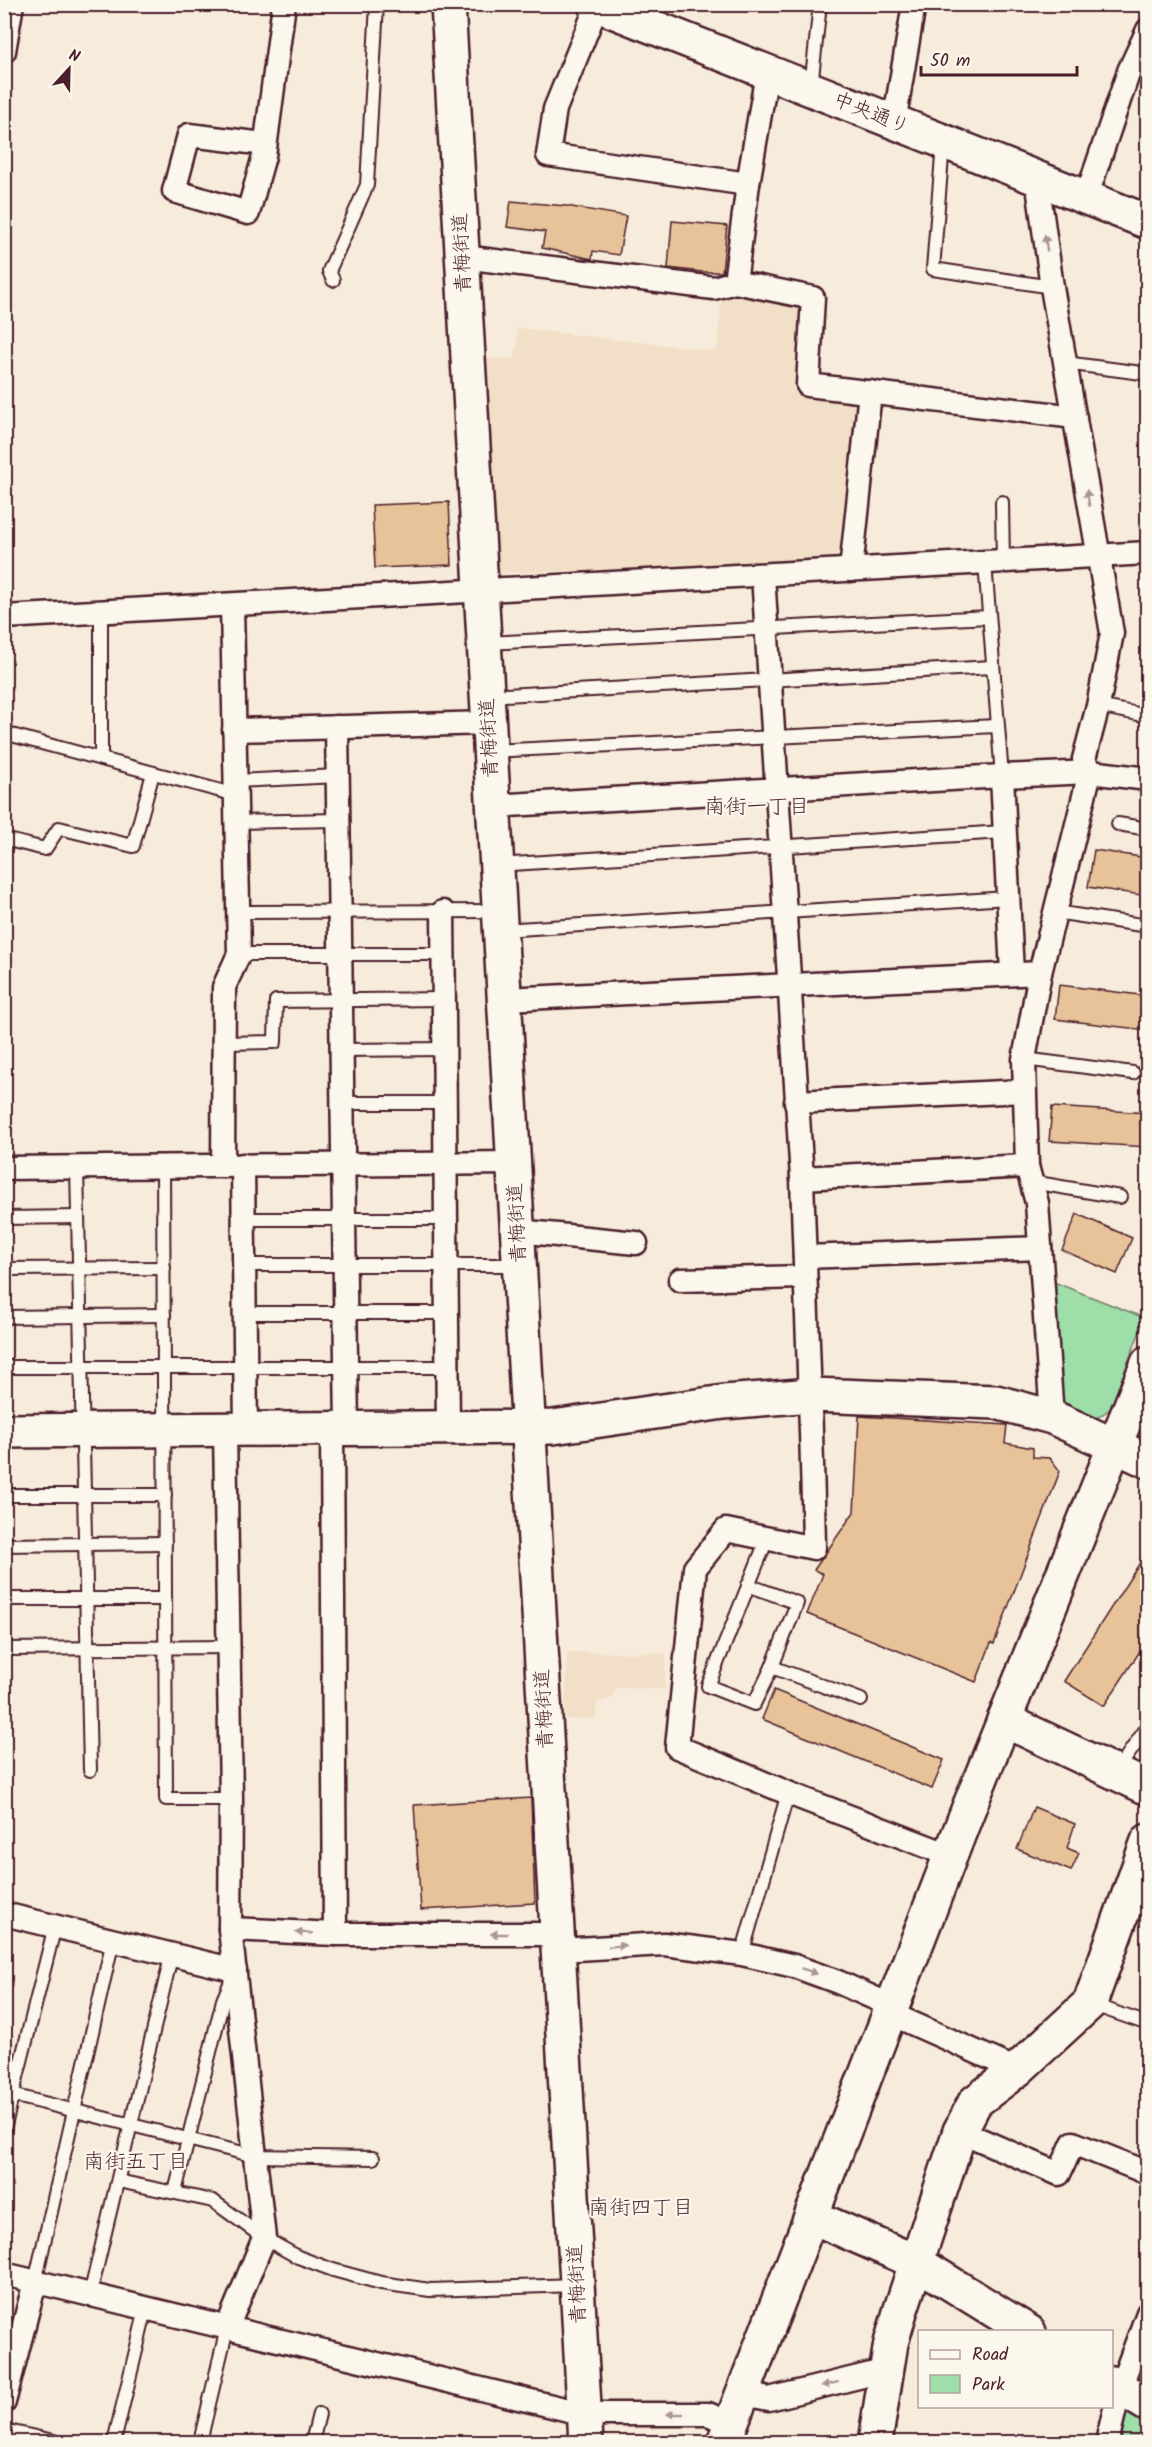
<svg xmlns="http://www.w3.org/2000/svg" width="1152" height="2447" font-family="Kalam,'Klee One',sans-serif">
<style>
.built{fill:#f2dfc7}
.green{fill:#9edea8;stroke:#747e6a;stroke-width:1.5}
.building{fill:#e8c298;stroke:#4a1f2b;stroke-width:1.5}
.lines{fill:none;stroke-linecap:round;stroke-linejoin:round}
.lane-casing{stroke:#4a1f2b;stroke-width:16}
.street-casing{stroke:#4a1f2b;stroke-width:27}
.secondary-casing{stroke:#4a1f2b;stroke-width:38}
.primary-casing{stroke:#4a1f2b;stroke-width:38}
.lane{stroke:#fbf7ec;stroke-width:12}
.street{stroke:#fbf7ec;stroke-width:22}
.secondary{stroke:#fbf7ec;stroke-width:33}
.primary{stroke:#fbf7ec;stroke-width:33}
.oneway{fill:#ab9695}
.labels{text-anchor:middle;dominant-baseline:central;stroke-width:4.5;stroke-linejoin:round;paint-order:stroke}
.street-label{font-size:20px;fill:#4a1f2b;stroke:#fbf7ec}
.neighbourhood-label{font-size:21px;fill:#4a1f2b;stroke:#fbf7ec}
</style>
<rect width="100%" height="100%" fill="#f7ecdb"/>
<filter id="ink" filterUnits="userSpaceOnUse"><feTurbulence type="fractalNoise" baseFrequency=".0167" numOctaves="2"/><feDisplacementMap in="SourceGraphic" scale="12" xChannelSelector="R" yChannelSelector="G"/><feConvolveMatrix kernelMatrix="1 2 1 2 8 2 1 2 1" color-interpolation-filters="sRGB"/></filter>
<g filter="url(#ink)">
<g class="built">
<path d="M722,292L801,302L795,389L857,397L838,563L489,573L480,359H515L518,328L717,351Z"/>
<path d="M567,1652L666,1653L665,1689L616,1688L613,1698L597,1703L596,1719H565Z"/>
</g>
<g class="green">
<path d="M1051,1281L1145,1318L1110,1409L1094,1420L1061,1401Z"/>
<path d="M1125,2409L1147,2423V2442H1116Z"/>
</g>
<g class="building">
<path d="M511,201L566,206L626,216L619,255L593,251L592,259L542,248L545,232L507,227Z"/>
<path d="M672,221L727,226L722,272H702L668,268Z"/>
<path d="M449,502L452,565L375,568L372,505Z"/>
<path d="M1094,850L1148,858V896L1088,887Z"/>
<path d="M1059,985L1148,996L1146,1030L1055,1019Z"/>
<path d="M1052,1107L1148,1113V1147L1049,1141Z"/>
<path d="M1077,1214L1132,1238L1117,1274L1062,1250Z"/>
<path d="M859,1416L1007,1425L1005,1443L1033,1448V1457L1050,1458L1060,1471L994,1644L991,1643L976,1682L807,1614L823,1574L814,1570L854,1512Z"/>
<path d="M1148,1550V1639L1104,1706L1064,1681Z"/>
<path d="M774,1690L944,1760L932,1789L762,1719Z"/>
<path d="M531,1798L535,1903L421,1910L414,1805Z"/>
<path d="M1034,1807L1075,1824L1067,1848L1079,1853L1071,1871L1017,1849Z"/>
</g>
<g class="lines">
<g class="lane-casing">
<g id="lane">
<path d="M811,87L820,4"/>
<path d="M943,144L933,269L1052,287"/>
<path d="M333,280L329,271L367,185L377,4"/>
<path d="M1065,363L1142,373"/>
<path d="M1002,502L1003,562"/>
<path d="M985,563L1002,776"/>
<path d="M101,612V759"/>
<path d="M486,643L989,617"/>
<path d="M488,696L992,667"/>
<path d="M1098,706L1148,716"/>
<path d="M4,733L236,795"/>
<path d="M492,751L996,726"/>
<path d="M235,781L338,776"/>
<path d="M236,822L338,820"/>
<path d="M1118,824L1148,829"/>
<path d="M4,839L45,849L59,828L133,846L153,773"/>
<path d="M498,865L1003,832"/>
<path d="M238,912L498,911"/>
<path d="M1055,912L1148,926"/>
<path d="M502,930L1008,898"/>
<path d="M239,954H443"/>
<path d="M223,1043L275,1042L276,1001L444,999"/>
<path d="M342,1050L444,1049"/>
<path d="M1024,1059L1133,1073"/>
<path d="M343,1103H445"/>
<path d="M163,1166L166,1799H231"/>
<path d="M77,1167L90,1770"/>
<path d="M1032,1182L1120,1197"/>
<path d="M4,1218L78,1217"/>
<path d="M244,1219H446"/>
<path d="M244,1265H519"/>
<path d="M4,1269L164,1268"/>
<path d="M245,1313H447"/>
<path d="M4,1317L164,1315"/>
<path d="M4,1367H447"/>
<path d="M4,1495H165"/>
<path d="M4,1545L165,1543"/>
<path d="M748,1585L797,1603L772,1667L754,1704L708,1686L767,1539"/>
<path d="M4,1599H165"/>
<path d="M4,1649L228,1647"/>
<path d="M772,1667L861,1700"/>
<path d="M1116,1772L1148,1726"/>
<path d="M742,1954L788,1793"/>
<path d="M1091,2004L1148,2024"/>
<path d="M4,2093L255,2156L373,2158"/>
<path d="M4,2129L55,1926"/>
<path d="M118,2181L213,2201L264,2238L298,2257L333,2270L381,2283L430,2290L576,2285"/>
<path d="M175,2192L223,2000L232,1979"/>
<path d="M35,2282L113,1940"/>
<path d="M90,2295L172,1953"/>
<path d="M4,2430L58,2442"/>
<path d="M114,2442L146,2309"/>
<path d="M200,2442L227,2328"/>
<path d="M312,2442L319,2414"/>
</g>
</g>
<g class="street-casing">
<g id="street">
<path d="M597,6L555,109L548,155L748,184"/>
<path d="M4,51L12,4"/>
<path d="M894,123L914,4"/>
<path d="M265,144L189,135L174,191L248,213L264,156L284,4"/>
<path d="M1037,179L1052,287L1112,633L1098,706L1084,759L1090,772L1040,973L1024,1059L1027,1166L1037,1203L1052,1417"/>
<path d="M1086,198L1129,71L1148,30"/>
<path d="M463,257L714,288L735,282L813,298L808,385L1075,417"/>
<path d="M735,282L748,184L767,73"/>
<path d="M851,570L870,392"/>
<path d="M763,575L802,1178C806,1302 812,1425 814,1548L726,1530L695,1568L677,1747L788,1793L952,1856"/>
<path d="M4,617L1148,553"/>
<path d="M337,727L347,1429"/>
<path d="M234,730L489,723"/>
<path d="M1002,776L1012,973"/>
<path d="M494,806L1002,776L1090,772L1148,779"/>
<path d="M443,912L448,1428"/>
<path d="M506,999L1040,973"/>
<path d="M796,1102L1024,1091"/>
<path d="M243,1165L246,1430"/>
<path d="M223,1166L224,987L239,954L232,605"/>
<path d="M4,1168L515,1163"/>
<path d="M802,1178L1027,1166"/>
<path d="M518,1231L636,1243"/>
<path d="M805,1257L1040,1248"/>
<path d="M680,1280L804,1277"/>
<path d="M332,1429L335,1934"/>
<path d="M225,1430L231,1799L230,1929L264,2238L227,2328"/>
<path d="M4,1914L235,1970"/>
<path d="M230,1929L335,1934H558"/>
<path d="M559,1950L664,1944L742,1954L794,1966L838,1982L892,2006"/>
<path d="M889,2013L1017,2070"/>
<path d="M960,2131L1059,2174L1073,2143L1148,2173"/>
<path d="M4,2274L585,2414H708L731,2424"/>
<path d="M743,2394L769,2399L887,2370"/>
<path d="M4,2402L35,2282"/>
<path d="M1107,2442L1120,2388L1148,2313"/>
</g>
</g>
<g class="secondary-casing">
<g id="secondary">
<path d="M595,4L1148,222"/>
<path d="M4,1431L553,1427L724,1402L812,1395L996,1402L1052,1417L1148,1461"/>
<path d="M1004,1720L1148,1788"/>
<path d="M813,2217L916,2262L1029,2332"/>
<path d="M1112,2383L1148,2405"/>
<path d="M724,2442L968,1810L1148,1363"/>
<path d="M875,2442L891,2343L900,2312L960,2131L975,2102L1017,2070L1090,2003L1148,1841"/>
</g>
</g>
<g class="primary-casing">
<path id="primary" d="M448,4L586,2442"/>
</g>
<use href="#lane" class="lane"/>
<use href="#street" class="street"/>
<use href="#secondary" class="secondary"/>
<use href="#primary" class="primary"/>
</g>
<defs><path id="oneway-solid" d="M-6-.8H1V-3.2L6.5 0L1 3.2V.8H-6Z" transform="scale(1.5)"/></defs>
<g class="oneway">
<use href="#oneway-solid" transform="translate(1046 243) rotate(-98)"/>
<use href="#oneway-solid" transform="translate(1088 498) rotate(-100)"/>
<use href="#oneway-solid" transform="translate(304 1933) rotate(-177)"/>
<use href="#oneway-solid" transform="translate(499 1934) rotate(180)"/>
<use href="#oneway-solid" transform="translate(617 1946) rotate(-4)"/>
<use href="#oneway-solid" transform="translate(809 1971) rotate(19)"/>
<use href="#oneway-solid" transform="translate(830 2384) rotate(166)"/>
<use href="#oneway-solid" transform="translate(675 2414) rotate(180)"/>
</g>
</g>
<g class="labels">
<g class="street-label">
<text transform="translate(871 114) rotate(22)">中央通り</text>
<text transform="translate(463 253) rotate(-93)">青梅街道</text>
<text transform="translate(490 738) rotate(-93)">青梅街道</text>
<text transform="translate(518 1223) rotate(-93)">青梅街道</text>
<text transform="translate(545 1709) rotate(-93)">青梅街道</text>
<text transform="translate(578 2284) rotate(-93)">青梅街道</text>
</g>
<g class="neighbourhood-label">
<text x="757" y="807">南街一丁目</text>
<text x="136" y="2162">南街五丁目</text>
<text x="641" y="2208">南街四丁目</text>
</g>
</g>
<rect width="1152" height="2447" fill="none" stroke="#fbf7ec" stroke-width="24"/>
<rect x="12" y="12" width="1128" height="2423" fill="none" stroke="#4a1f2b" stroke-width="2" filter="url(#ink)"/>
<rect x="918" y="2330" width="195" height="78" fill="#fbf7ec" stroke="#b4a19f" stroke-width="1.5"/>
<rect x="930" y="2350" width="30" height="9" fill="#fbf7ec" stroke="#b4a19f" stroke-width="1.5"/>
<text x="972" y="2360" font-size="18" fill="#4a1f2b">Road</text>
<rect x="930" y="2375" width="30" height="18" fill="#9edea8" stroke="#b4a19f" stroke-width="1.5"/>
<text x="972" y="2390" font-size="18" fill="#4a1f2b">Park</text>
<g transform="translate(69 69) rotate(22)" stroke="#fbf7ec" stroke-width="4.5" paint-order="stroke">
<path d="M0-4.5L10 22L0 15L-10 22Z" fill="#4a1f2b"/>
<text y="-9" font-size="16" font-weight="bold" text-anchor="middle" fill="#4a1f2b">N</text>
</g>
<path d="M921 66v9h156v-9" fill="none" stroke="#4a1f2b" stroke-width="3"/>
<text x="930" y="66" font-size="18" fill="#4a1f2b" stroke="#fbf7ec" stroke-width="4.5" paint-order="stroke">50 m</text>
</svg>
